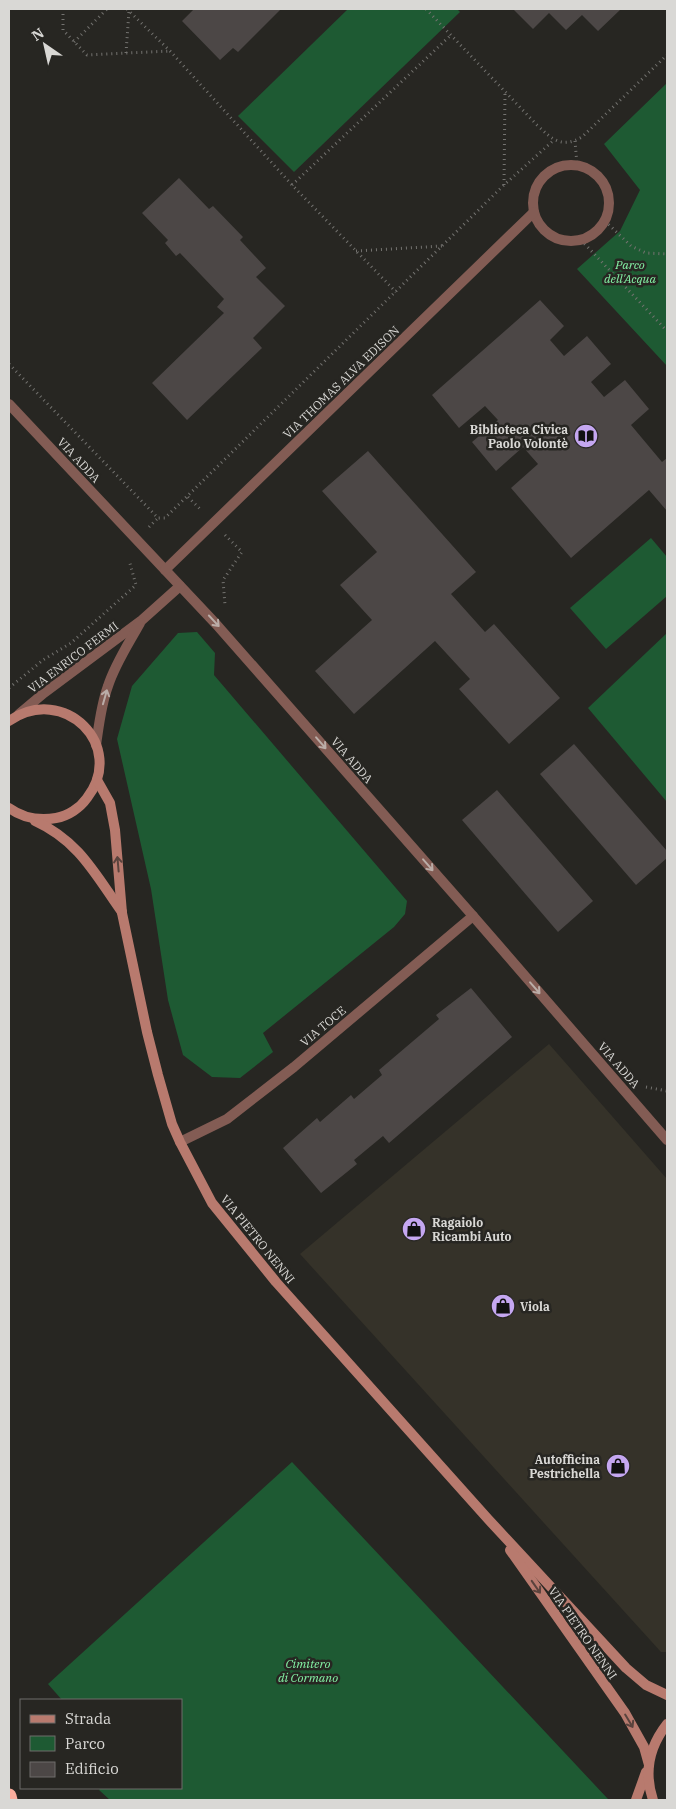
<svg xmlns="http://www.w3.org/2000/svg" width="676" height="1809" font-family="'IBM Plex Serif',serif">
<style>
.built{fill:#353229}
.green{fill:#1e5a33}
.building{fill:#4c4746}
.lines{fill:none;stroke-linecap:round;stroke-linejoin:round}
.path{stroke:#747370;stroke-width:3;stroke-dasharray:1 4;stroke-linecap:butt}
.street{stroke:#835c54;stroke-width:10}
.secondary{stroke:#b87a6e;stroke-width:10}
.highway{stroke:#faad9d;stroke-width:15}
.oneway{stroke:#bbada8}
.oneway2{stroke:#5a433d}
.labels{text-anchor:middle;dominant-baseline:central;stroke-width:5;stroke-linejoin:round;paint-order:stroke}
.park-label{font-size:12px;font-style:italic;fill:#84f2a5;stroke:#272622}
.street-label{font-size:12px;fill:#d9d8d5;stroke:#272622}
.poi-label{font-size:12px;font-weight:bold;fill:#d9d8d5;stroke:#272622;text-anchor:end}
</style>
<rect width="100%" height="100%" fill="#272622"/>
<path class="built" d="M549,1044L667,1179V1652H661L300,1254Z"/>
<g class="green">
<path d="M348,9H457L460,12L294,172L238,116Z"/>
<path d="M667,83V366L577,269L620,231L640,190L604,144Z"/>
<path d="M651,538L667,557V596L606,649L570,608Z"/>
<path d="M197,632L215,653L214,675L407,901L405,914L394,927L263,1033L273,1052L240,1078L212,1077L183,1055L168,1000L151,889L117,739L132,686L178,633Z"/>
<path d="M667,633V802L588,708Z"/>
<path d="M292,1462L608,1799L607,1800H110L99,1790L101,1788H181V1700H62L48,1684Z"/>
</g>
<g class="building">
<path d="M194,9H281L238,52L233,48L220,60L182,21Z"/>
<path d="M513,9H621L598,31L582,15L566,30L549,13L533,29Z"/>
<path d="M179,178L209,209L213,206L243,237L240,240L266,268L256,277L285,306L253,338L262,348L187,420L152,383L224,313L217,307L224,299L180,253L176,256L165,243L168,240L142,213Z"/>
<path d="M540,300L564,326L550,340L564,356L587,336L611,364L591,382L604,397L625,380L649,409L631,425L662,462L667,458V511L649,490L571,558L511,488L538,464L523,447L496,471L472,442L498,420L485,406L459,428L432,395Z"/>
<path d="M368,451L476,572L451,594L485,632L494,624L560,698L509,744L459,689L470,679L435,641L354,714L315,671L372,620L340,585L377,552L322,491Z"/>
<path d="M574,744L667,851V858L636,885L540,774Z"/>
<path d="M497,790L593,901L558,932L462,820Z"/>
<path d="M471,988L512,1037L389,1143L383,1136L354,1160L357,1164L321,1193L283,1148L317,1118L320,1122L351,1095L354,1099L382,1075L379,1070L439,1019L436,1015Z"/>
</g>
<g class="lines">
<g class="path">
<path d="M63,9V30L87,55L170,51"/>
<path d="M127,9L170,51L292,185L396,292"/>
<path d="M426,9L537,125C552,139 561,149 582,137L667,55"/>
<path d="M74,42L107,9"/>
<path d="M126,53L129,11"/>
<path d="M575,141L577,165"/>
<path d="M292,185L451,35"/>
<path d="M504,185L505,91"/>
<path d="M605,221L631,246L646,253L667,254"/>
<path d="M581,240L667,331"/>
<path d="M356,251L442,246"/>
<path d="M9,364L158,518H165L504,185L554,140"/>
<path d="M188,497L202,511"/>
<path d="M149,527L158,518"/>
<path d="M225,535L242,552L223,580L225,605"/>
<path d="M9,688L43,660L71,643L136,585L129,560"/>
<path d="M646,1087L667,1091"/>
</g>
<g class="street">
<circle cx="571" cy="203" r="38"/>
<path d="M9,404L216,624L473,916L667,1140"/>
<path d="M165,570L534,212"/>
<path d="M19,714L44,693L142,620L180,586"/>
<path d="M96,745C99,725 101,705 108,686C115,664 129,643 140,623"/>
<path d="M180,1142L227,1119L294,1067L473,916"/>
</g>
<g class="secondary">
<path d="M9,721C64,683 127,746 87,798C80,808 68,816 56,818C39,821 23,818 9,808"/>
<path d="M97,780L110,803L115,830L122,913L147,1032L158,1075L172,1124L180,1142L212,1203L276,1282L488,1519L626,1668L646,1685L667,1695"/>
<path d="M35,821C79,841 95,874 122,912"/>
<path d="M510,1550L625,1713L644,1747L649,1765"/>
<path d="M636,1800L646,1772"/>
<path d="M653,1800C644,1773 649,1747 667,1724"/>
</g>
<path class="highway" d="M9,1796L10,1800"/>
</g>
<defs><path id="oneway-shaft" d="M-6 0H5M1.5-3L5.5 0L1.5 3" fill="none" stroke-width="1.6" stroke-linecap="round" stroke-linejoin="round" transform="scale(1.25)"/></defs>
<g class="oneway">
<use href="#oneway-shaft" transform="translate(214 621) rotate(47)"/>
<use href="#oneway-shaft" transform="translate(105 697) rotate(-74)"/>
<use href="#oneway-shaft" transform="translate(321 743) rotate(49)"/>
<use href="#oneway-shaft" transform="translate(428 865) rotate(49)"/>
<use href="#oneway-shaft" transform="translate(535 988) rotate(49)"/>
</g>
<g class="oneway2">
<use href="#oneway-shaft" transform="translate(118 864) rotate(-95)"/>
<use href="#oneway-shaft" transform="translate(536 1587) rotate(55)"/>
<use href="#oneway-shaft" transform="translate(629 1721) rotate(59)"/>
</g>
<defs>
<g id="library-disc" transform="scale(1.25)"><circle r="9.5" fill="#c5a7f1" stroke="#272622"/><path d="M-6-4Q-3-5.5-.7-3.5V5Q-3 3-6 4ZM6-4Q3-5.5 .7-3.5V5Q3 3 6 4Z" fill="#111"/></g>
<g id="shop-disc" transform="scale(1.25)"><circle r="9.5" fill="#c5a7f1" stroke="#272622"/><path d="M-5-2.5h2.3a2.7 3.5 0 0 1 5.4 0H5L5.5 6h-11ZM-1.5-2.5h3a1.5 2.3 0 0 0-3 0Z" fill="#111"/></g>
</defs>
<g fill-rule="evenodd">
<use href="#library-disc" x="586" y="436"/>
<use href="#shop-disc" x="414" y="1229"/>
<use href="#shop-disc" x="503" y="1306"/>
<use href="#shop-disc" x="618" y="1466"/>
</g>
<g class="labels">
<g class="park-label">
<text x="630" y="264">Parco<tspan x="630" dy="14">dell'Acqua</tspan></text>
<text x="308" y="1663">Cimitero<tspan x="308" dy="14">di Cormano</tspan></text>
</g>
<g class="street-label">
<text transform="translate(341 382) rotate(-44)">VIA THOMAS ALVA EDISON</text>
<text transform="translate(79 460) rotate(47)">VIA ADDA</text>
<text transform="translate(73 657) rotate(-37)">VIA ENRICO FERMI</text>
<text transform="translate(352 760) rotate(49)">VIA ADDA</text>
<text transform="translate(323 1026) rotate(-40)">VIA TOCE</text>
<text transform="translate(619 1065) rotate(49)">VIA ADDA</text>
<text transform="translate(258 1239) rotate(51)">VIA PIETRO NENNI</text>
<text transform="translate(583 1633) rotate(55)">VIA PIETRO NENNI</text>
</g>
<g class="poi-label">
<text x="568" y="429">Biblioteca Civica<tspan x="568" dy="14">Paolo Volontè</tspan></text>
<text x="432" y="1222" text-anchor="start">Ragaiolo<tspan x="432" dy="14">Ricambi Auto</tspan></text>
<text x="520" y="1306" text-anchor="start">Viola</text>
<text x="600" y="1459">Autofficina<tspan x="600" dy="14">Pestrichella</tspan></text>
</g>
</g>
<rect width="676" height="1809" fill="none" stroke="#d9d8d5" stroke-width="20"/>
<rect x="20" y="1699" width="162" height="90" fill="#272622" stroke="#6e6d6a"/>
<rect x="30" y="1715" width="25" height="8" fill="#b87a6e" stroke="#6e6d6a"/>
<text x="65" y="1724" font-size="15" fill="#d9d8d5">Strada</text>
<rect x="30" y="1736" width="25" height="15" fill="#1e5a33" stroke="#6e6d6a"/>
<text x="65" y="1749" font-size="15" fill="#d9d8d5">Parco</text>
<rect x="30" y="1762" width="25" height="15" fill="#4c4746" stroke="#6e6d6a"/>
<text x="65" y="1774" font-size="15" fill="#d9d8d5">Edificio</text>
<g transform="translate(45 45) rotate(326)" stroke="#272622" stroke-width="4" paint-order="stroke">
<path d="M0-4L9 19L0 12L-9 19Z" fill="#d9d8d5"/>
<text y="-8" font-size="14" font-weight="bold" text-anchor="middle" fill="#d9d8d5">N</text>
</g>
</svg>
